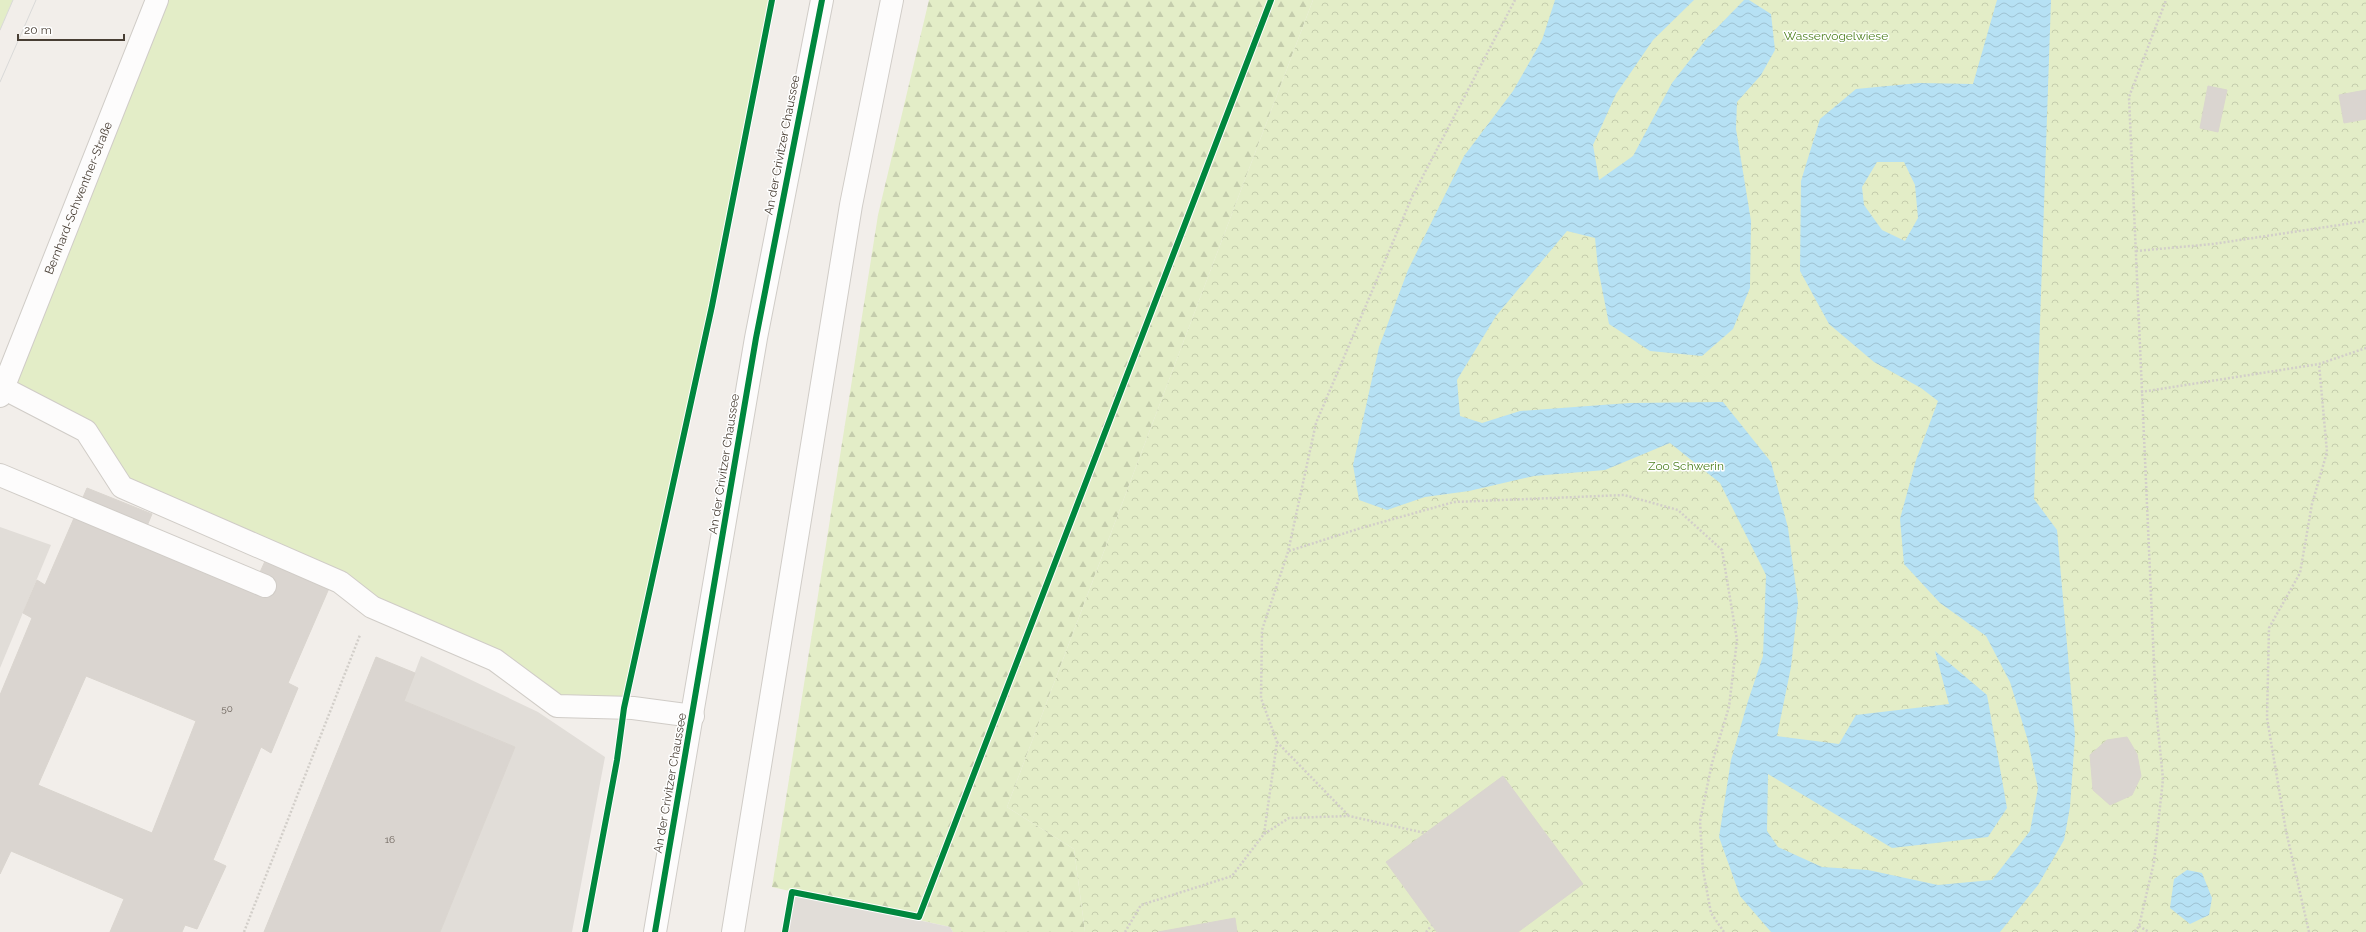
<svg xmlns="http://www.w3.org/2000/svg" width="2366" height="932" font-family="Raleway,sans-serif">
<style>
.grass{fill:#e3edc7}
.forest{fill:url(#forest-firs)}
.park{fill:url(#park-crowns)}
.parking{fill:#e1ddd8}
.water{fill:url(#water-waves);fill-rule:evenodd}
.building{fill:#dad5d0;stroke:#dad5cf;fill-rule:evenodd}
.lines{fill:none;stroke-linecap:round;stroke-linejoin:round}
.minor-casing{stroke:#d0ccc7;stroke-width:24}
.path{stroke:#d2cec9;stroke-width:2.5;stroke-dasharray:2 2;stroke-linecap:butt}
.minor{stroke:#fdfcfc;stroke-width:22}
.tram{stroke:#d9d9d8;stroke-width:1}
.cycleway-casing{stroke:#fff;stroke-width:8}
.cycleway{stroke:#00873e;stroke-width:6}
.labels{text-anchor:middle;dominant-baseline:central;stroke-width:3;stroke-linejoin:round;paint-order:stroke}
.number-label{font-size:10px;fill:#6e655d}
.park-label{font-size:12px;fill:#4e8021;stroke:#fff}
.street-label{font-size:12px;fill:#483e34;stroke:#fff}
</style>
<defs>
<pattern id="forest-firs" width="22" height="20" patternUnits="userSpaceOnUse"><rect width="22" height="20" fill="#e3edc7"/><path d="M5 1l3.5 6h-7zM16 11l3.5 6h-7z" fill="#c4ccac"/></pattern>
<pattern id="park-crowns" width="20" height="18" patternUnits="userSpaceOnUse"><rect width="20" height="18" fill="#e3edc7"/><path d="M2 6a3 3 0 1 1 6 0M12 15a3 3 0 1 1 6 0" fill="none" stroke="#c4ccac"/></pattern>
<pattern id="water-waves" width="16" height="10" patternUnits="userSpaceOnUse"><rect width="16" height="10" fill="#b6e1f4"/><path d="M0 5q4-4 8 0t8 0" fill="none" stroke="#9ec2d2"/></pattern>
</defs>
<rect width="100%" height="100%" fill="#f2eeea"/>
<g class="grass">
<path d="M0,0H13L0,30Z"/>
<path d="M157,0H772L712,306L624,708L557,706L495,660L122,487L86,431L3,388Z"/>
</g>
<path class="forest" d="M929,0H1313L1007,807L1074,849L1085,932H953L950,927L772,887L878,215Z"/>
<path class="park" d="M1313,0H2366V932H1085L1074,849L1007,807Z"/>
<g class="parking">
<path d="M0,527L51,545L0,668Z"/>
<path d="M421,656L538,712L605,757L572,932H440L515,747L404,701Z"/>
<path d="M793,893L950,927L953,932H786Z"/>
</g>
<g class="water">
<path d="M1555,0H1694L1653,40L1616,94L1593,145L1599,180L1633,156L1672,83L1707,38L1744,0H1749L1771,14L1775,50L1761,75L1737,102L1736,129L1751,221L1750,288L1733,329L1702,356L1650,351L1609,324L1598,268L1595,238L1567,231L1496,316L1457,380L1460,416L1482,423L1520,411L1629,403L1723,402L1771,462L1788,528L1798,603L1791,667L1777,736L1839,744L1856,715L1949,704L1935,651L1987,695L2007,808L1988,837L1892,848L1768,774L1767,831L1778,847L1822,867L1868,870L1938,885L1992,880L2030,831L2038,788L2028,741L2010,682L1986,636L1940,603L1904,564L1900,519L1916,460L1938,401L1921,388L1874,362L1829,324L1800,271L1801,181L1820,119L1856,89L1919,83L1973,84L1997,0H2051L2034,499L2057,530L2075,736L2070,807L2064,840L2038,885L2000,932H1771L1740,896L1719,837L1731,760L1748,701L1763,656L1766,575L1720,483L1670,443L1605,470L1534,476L1469,491L1425,497L1387,510L1359,500L1353,465L1379,347L1408,270L1464,156L1513,91L1542,40ZM1877,162H1904L1915,185L1918,218L1905,241L1882,230L1864,205L1862,187Z"/>
<path d="M2187,870L2202,873L2212,898L2209,915L2190,924L2170,908L2174,879Z"/>
</g>
<g class="building">
<path d="M2208,86L2227,90L2218,132L2200,128Z"/>
<path d="M2366,90V119L2344,123L2339,95Z"/>
<path d="M87,488L152,514L139,545L251,592L266,559L330,586L288,683L298,688L271,753L261,747L213,860L226,866L197,929L185,925L182,932H110L124,899L11,851L0,874V695L32,618L23,613L37,580L45,585ZM86,676L196,721L152,833L38,785Z"/>
<path d="M376,657L415,673L404,701L515,747L440,932H264Z"/>
<path d="M2127,737L2137,754L2141,776L2132,795L2110,805L2093,790L2090,755L2107,740Z"/>
<path d="M1503,776L1583,884L1518,932H1437L1386,862Z"/>
<path d="M1235,918L1237,932H1158Z"/>
</g>
<g class="lines">
<g class="minor-casing">
<g id="minor">
<path d="M3,388L86,431L122,487L340,582L372,607L495,660L557,706L633,708L693,716"/>
<path id="s1" d="M0,396L157,0"/>
<path d="M0,475L265,586"/>
<path d="M655,932L756,338L822,0"/>
<path d="M733,932L851,205L892,0"/>
</g>
</g>
<g class="path">
<path d="M2136,251L2213,244L2366,221"/>
<path d="M2141,392L2319,364L2366,348"/>
<path d="M1289,551L1361,528L1454,502L1624,495L1678,510L1722,550L1737,640L1729,707L1712,763L1700,821L1703,870L1711,913L1724,932"/>
<path d="M1277,742L1349,816"/>
<path d="M1264,834L1277,742L1261,698L1262,630L1288,552L1316,423L1412,197L1515,0"/>
<path d="M2139,926L2149,932"/>
<path d="M244,932L360,635"/>
<path d="M1125,932L1141,905L1232,876L1264,834L1289,818L1349,816L1425,833"/>
<path d="M1426,932L1432,925"/>
<path d="M2135,932L2139,926L2154,862L2163,779L2156,708L2129,97L2166,0"/>
<path d="M2309,932L2286,831L2267,718L2269,628L2300,573L2312,504L2327,452L2319,364"/>
</g>
<use href="#minor" class="minor"/>
<g class="tram">
<path d="M0,30L13,0"/>
<path d="M0,82L36,0"/>
</g>
<g class="cycleway-casing">
<g id="cycleway">
<path d="M585,932L617,760L624,708L712,306L772,0"/>
<path d="M655,932L756,338L822,0"/>
<path d="M785,932L792,892L919,917L1271,0"/>
</g>
</g>
<use href="#cycleway" class="cycleway"/>
</g>
<g class="labels">
<g class="number-label">
<text x="227" y="708">50</text>
<text x="390" y="839">16</text>
</g>
<g class="park-label">
<text x="1836" y="36">Wasservogelwiese</text>
<text x="1686" y="466">Zoo Schwerin</text>
</g>
<g class="street-label">
<text transform="translate(782 145) rotate(-79)">An der Crivitzer Chaussee</text>
<text stroke="none"><textPath href="#s1" startOffset="213">Bernhard-Schwentner-Straße</textPath></text>
<text transform="translate(724 464) rotate(-81)">An der Crivitzer Chaussee</text>
<text transform="translate(670 783) rotate(-80)">An der Crivitzer Chaussee</text>
</g>
</g>
<path d="M18 34v6h106v-6" fill="none" stroke="#483e34" stroke-width="2"/>
<text x="24" y="34" font-size="12" fill="#483e34" stroke="#ffffff" stroke-width="3" paint-order="stroke">20 m</text>
</svg>
